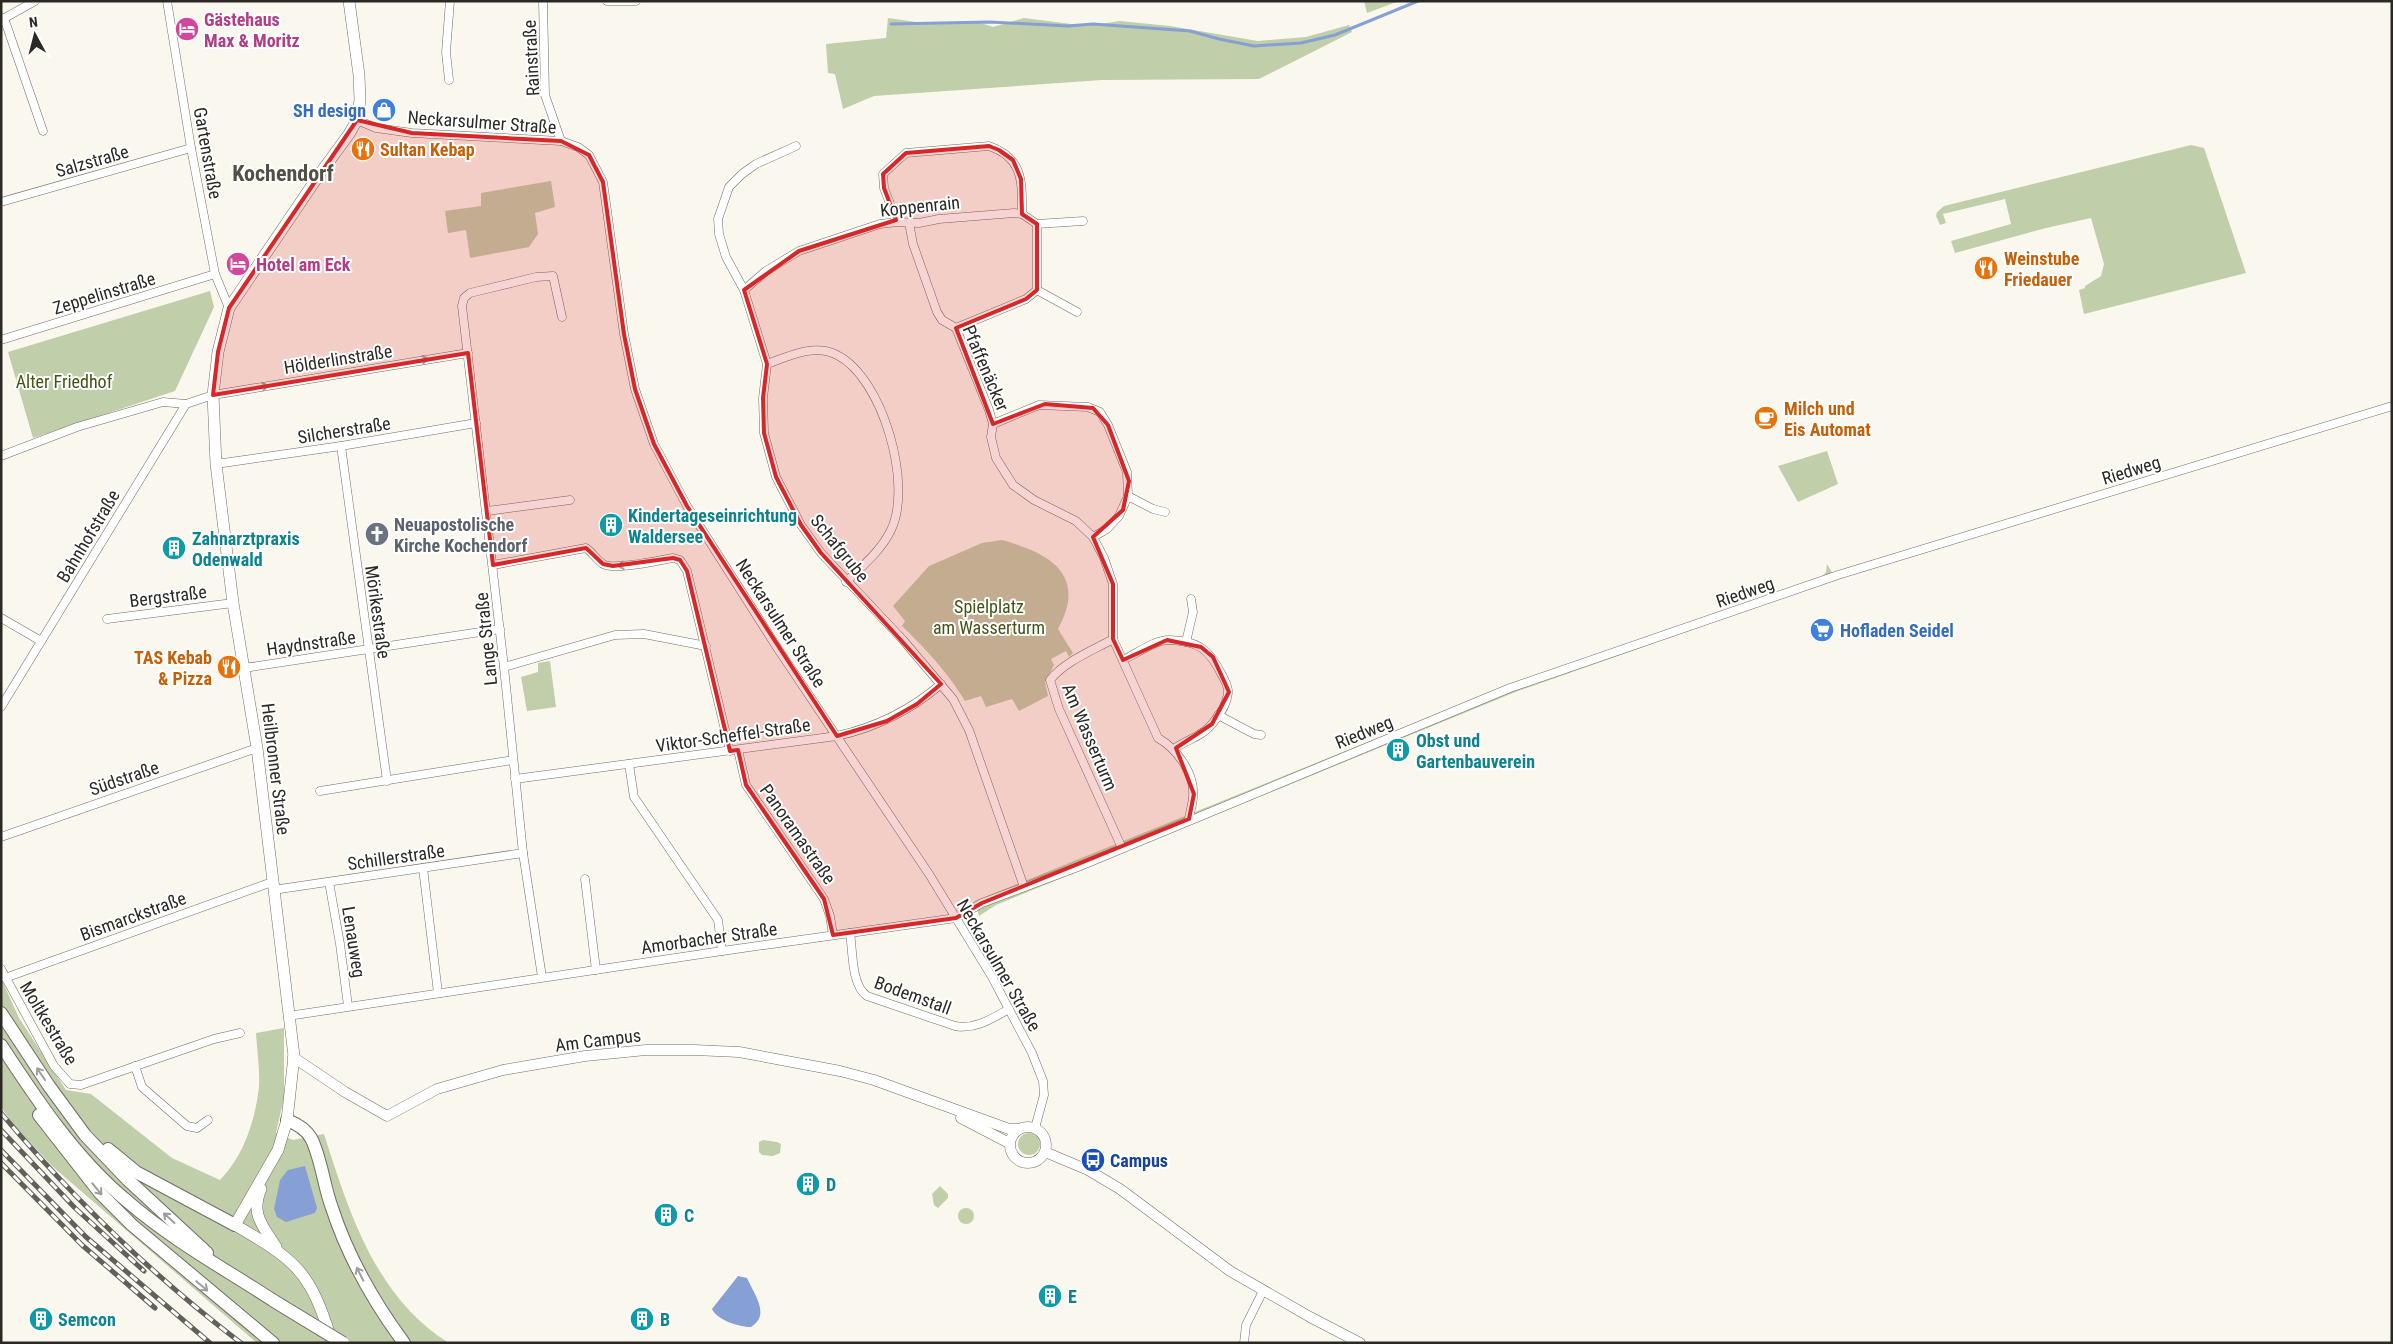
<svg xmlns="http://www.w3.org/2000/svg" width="2393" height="1344" font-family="'Roboto Condensed',sans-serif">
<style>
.green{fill:#c0ceaa}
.water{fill:#869fd5}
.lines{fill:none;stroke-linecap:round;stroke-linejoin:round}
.stream{stroke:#869fd5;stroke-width:3}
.minor-casing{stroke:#6f6d65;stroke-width:9}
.tertiary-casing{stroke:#6f6d65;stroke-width:11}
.secondary-casing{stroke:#6f6d65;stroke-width:12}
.trunk-casing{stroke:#6f6d65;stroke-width:14}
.minor{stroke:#fff;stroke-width:8}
.tertiary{stroke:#fff;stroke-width:10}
.secondary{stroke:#fff;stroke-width:11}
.trunk{stroke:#fff;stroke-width:12}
.rail-casing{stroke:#61605a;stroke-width:5}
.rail{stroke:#fff;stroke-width:3;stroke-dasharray:9;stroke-linecap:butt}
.trunk-bridge-casing{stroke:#6f6d65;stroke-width:14;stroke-linecap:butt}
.trunk-bridge{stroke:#fff;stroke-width:12}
.oneway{stroke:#9f9f9d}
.marked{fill:#d62828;fill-opacity:0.2;stroke:#d62828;stroke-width:4;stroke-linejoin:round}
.labels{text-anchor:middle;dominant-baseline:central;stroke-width:4;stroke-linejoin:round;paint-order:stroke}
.hotel-label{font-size:18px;font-weight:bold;fill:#b23c85;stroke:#fff;text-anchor:start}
.street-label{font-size:18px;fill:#2a2925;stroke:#fff}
.shop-label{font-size:18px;font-weight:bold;fill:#366cbe;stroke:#fff;text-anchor:end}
.food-label{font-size:18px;font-weight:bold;fill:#c56008;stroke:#fff;text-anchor:start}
.park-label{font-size:18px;fill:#415413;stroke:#fff}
.culture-label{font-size:18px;font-weight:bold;fill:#0d838f;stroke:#fff;text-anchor:start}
.worship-label{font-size:18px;font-weight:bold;fill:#5b616d;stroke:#fff;text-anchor:start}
.transit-label{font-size:18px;font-weight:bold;fill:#164399;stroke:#fff;text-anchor:start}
.district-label{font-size:22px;font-weight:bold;fill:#515047;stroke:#fff}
</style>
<rect width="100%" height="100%" fill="#faf8ee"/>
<g class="green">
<path d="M1364,1H1399L1367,13Z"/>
<path d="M888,18L929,24L975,21L993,27L1024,18L1087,26L1120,21L1170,26L1258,41L1306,37L1349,25L1352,32L1259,79L1102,80L874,96L843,109L835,74L828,73L826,44L886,38Z"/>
<path d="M2191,145L2204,148L2246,273L2084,314L2079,290L2085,288V286L2101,276L2104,264L2091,218L2046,228L1955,253L1951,241L2011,224L2005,199L1943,214L1946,223L1940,225L1936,216L1937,212L1944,206Z"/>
<path d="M551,181L555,207L535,213L538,234L529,247L470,258L466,230L448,233L445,211L481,206V193Z"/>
<path d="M210,291L214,307L175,391L33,438L8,352Z"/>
<path d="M1827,451L1838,484L1798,502L1778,466Z"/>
<path d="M1002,540C1049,553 1088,574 1058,629L1073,653L1069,657L1066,651L1051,659L1054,665L1045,682L1048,696L1019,711L1012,699L986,707L981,696L965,701C948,673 926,649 902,626L905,621L893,606L929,566L982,543Z"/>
<path d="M1827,564L1836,579L1518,691L996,905L979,916L975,901L1518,681L1822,577L1826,572Z"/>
<path d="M550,661L556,707L527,711L521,677L538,672V663Z"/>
<path d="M1,978L19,1018L66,1090L91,1094L172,1158L220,1180C244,1155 255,1121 259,1087C260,1070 257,1050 256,1033L284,1028V1097L276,1133L293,1140L324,1134C349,1212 375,1297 449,1343H257L52,1166L13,1124L1,1107Z"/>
<circle cx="1029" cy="1144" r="11"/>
<path d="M763,1140L777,1142L781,1144L780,1153L773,1156L762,1155L759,1152V1142Z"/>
<path d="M940,1186L948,1194V1198L938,1208L934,1205L932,1194Z"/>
<circle cx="966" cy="1216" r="8"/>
</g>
<g class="water">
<path d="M305,1166L317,1208L315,1213L286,1222L277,1217L274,1209L280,1180L288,1170Z"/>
<path d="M738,1276L747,1278C754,1294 771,1315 751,1327C739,1327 717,1320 712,1309Z"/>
</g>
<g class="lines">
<path class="stream" d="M891,24L990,22L1068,26L1093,24L1190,31L1219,39L1254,46L1301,43L1335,35L1418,1"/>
<g class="minor-casing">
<g id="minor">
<path d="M167,1L191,148L215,274L229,308"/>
<path d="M543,1L545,95L561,141"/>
<path d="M607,1H636"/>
<path d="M4,18L43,131"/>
<path d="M1,20L35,1"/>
<path d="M449,80L446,52L450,1"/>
<path d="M357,120L376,128L412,133L561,141L578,147L589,155L603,182L624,334L635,389L654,444L687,506L778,649L929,874L992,977L1032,1053L1043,1081L1044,1095L1035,1128"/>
<path d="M796,146L756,164L742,174L729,187L718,219L719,234L726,257L744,290L767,364L763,398L764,433L776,477L801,525L821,553L903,640L953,699L969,730L1024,887"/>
<path d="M1,202L191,148"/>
<path d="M897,222L884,188L883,174L906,153L989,146C1024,158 1022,183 1022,214"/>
<path d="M909,223L913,244L937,312L942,320L956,328L989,410L993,424L991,437L996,458L1013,485L1034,500L1076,521L1093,537L1104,558L1113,584V639L1158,738C1176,748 1195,773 1193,796C1193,803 1190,811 1189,819"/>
<path d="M744,290L766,271L799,251L880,224L897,222L919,223L939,219L1014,213L1022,214L1037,224L1083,221"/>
<path d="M1037,290L1077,312"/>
<path d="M956,328L1026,299L1037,290V224"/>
<path d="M1,340L215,274"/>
<path d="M767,364C789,356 815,343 837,355C883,378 913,485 891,530C881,551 862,566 846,582"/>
<path d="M993,424L1039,405L1088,407L1100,412L1108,425L1127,472L1128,496L1119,516L1107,529L1093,537"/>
<path d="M341,446L387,781"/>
<path d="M1,456L77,427L163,402L186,404"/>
<path d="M216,464L341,446L476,423"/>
<path d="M1128,496L1153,509L1165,512"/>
<path d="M487,511L570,500"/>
<path d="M493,565L586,548C592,552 597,560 603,564C614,571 659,560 673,558L680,560L687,571L730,751"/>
<path d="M1,618L41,641"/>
<path d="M107,619L233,603"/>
<path d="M1113,639C1092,651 1065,661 1050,680L1059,709L1122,848"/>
<path d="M1186,642L1193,612L1191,599"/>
<path d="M1123,660C1136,654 1154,640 1169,640C1199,641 1209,649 1222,675C1225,681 1229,687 1228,693C1227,704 1219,716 1212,724C1203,736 1186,740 1174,749"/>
<path d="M504,667L615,635L644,634L706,646"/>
<path d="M244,668L500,629"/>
<path d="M1,707L186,404L213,395L468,353"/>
<path d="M1218,715L1254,734L1261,735"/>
<path d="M738,750L746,785L824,899L830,916L833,935"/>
<path d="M629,764L634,797L718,920L722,951"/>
<path d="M515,779L837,736C877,727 910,711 941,684"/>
<path d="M320,791L513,760"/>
<path d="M1,837L257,748"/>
<path d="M423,868L438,993"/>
<path d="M585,879L596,970"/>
<path d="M329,882L340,944L348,1006"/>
<path d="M273,890L523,853"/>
<path d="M850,933C853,951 851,985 867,996L955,1026C975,1030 991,1019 1009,1009"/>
<path d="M1,969L54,1066L70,1084L81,1085L214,1039L240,1033"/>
<path d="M542,977L523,853L504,667L462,306L464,298L470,293L536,277L553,276L562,317"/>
<path d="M5,978L272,882"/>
<path d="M288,1016L722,951L956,918L982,903L1078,867L1510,688L1838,575L2392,406"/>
<path d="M135,1066L142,1087L187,1126L197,1128L208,1120"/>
<path d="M1244,1343L1246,1325L1263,1291"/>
</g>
</g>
<g class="tertiary-casing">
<g id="tertiary">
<path d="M293,1057L345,1092L387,1116L437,1089L503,1070L585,1056L646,1050H694L739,1052L840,1071L874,1080L1009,1129H1019"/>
<path d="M961,1118L1009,1143"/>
<circle cx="1028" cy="1145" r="18"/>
<path d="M1045,1152L1088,1170L1120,1189L1230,1271L1310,1317L1360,1343"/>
</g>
</g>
<g class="secondary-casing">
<g id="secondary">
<path d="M261,1189C250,1214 263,1226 276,1247"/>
<path d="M331,1339C310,1270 295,1260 235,1225L278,1150L287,1120L294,1056L257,748L233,603L216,464L213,395L218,352L229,308L319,175L349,134L357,120L360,100L359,75L349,1"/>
</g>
</g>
<g class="trunk-casing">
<g id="trunk">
<path d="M1,1013L49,1086L85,1135L127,1179L207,1253"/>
<path d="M1,1045C37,1100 76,1159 127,1201C172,1240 225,1269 274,1301"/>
<path d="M39,1115L100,1193L132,1225L273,1343"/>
<path d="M287,1120C297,1124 306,1129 311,1138C321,1157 324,1187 332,1208C348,1257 373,1301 404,1343"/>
<path d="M108,1149L136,1172L235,1225"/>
</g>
</g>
<use href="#minor" class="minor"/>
<use href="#tertiary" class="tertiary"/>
<use href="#secondary" class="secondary"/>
<use href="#trunk" class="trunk"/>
<g class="rail-casing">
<g id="rail">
<path d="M1,1113C72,1197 153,1276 241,1343"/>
<path d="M1,1130L75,1208L144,1271"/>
<path d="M1,1150L86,1237L210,1343"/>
<path d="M1,1163L82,1245L155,1308"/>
</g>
</g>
<use href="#rail" class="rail"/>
<g class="trunk-bridge-casing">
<path id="trunk-bridge" d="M274,1301L343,1343"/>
</g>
<use href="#trunk-bridge" class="trunk-bridge"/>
</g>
<defs><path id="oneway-shaft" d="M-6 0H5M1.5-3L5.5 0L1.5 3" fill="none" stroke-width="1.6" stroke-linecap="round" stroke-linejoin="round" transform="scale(1.25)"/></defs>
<g class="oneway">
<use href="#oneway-shaft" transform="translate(421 360) rotate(-9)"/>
<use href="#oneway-shaft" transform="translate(261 387) rotate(-9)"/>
<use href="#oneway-shaft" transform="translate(625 565) rotate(173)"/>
<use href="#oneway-shaft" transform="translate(41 1074) rotate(-124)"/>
<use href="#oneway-shaft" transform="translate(97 1189) rotate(50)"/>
<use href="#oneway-shaft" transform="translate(169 1218) rotate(-138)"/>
<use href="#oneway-shaft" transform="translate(360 1274) rotate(-117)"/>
<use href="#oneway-shaft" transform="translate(202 1286) rotate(40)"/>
</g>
<path class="marked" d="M357,120L412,133L561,141L589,155L603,182L624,334L635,389L654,444L687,506L837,736L887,721L917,704L941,684L821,553L801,525L776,477L764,433L763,398L767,364L744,290L799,251L896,220L884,188L883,174L906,153L989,146L999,150L1013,160L1021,179L1022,214L1037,224V290L1026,299L956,328L993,424L1045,404L1093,408L1108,425L1129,481L1123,510L1093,537L1113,584V639L1123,660L1167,640L1201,647L1213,657L1229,692L1212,724L1176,748L1194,794L1189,819L982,903L956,918L833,935L824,899L746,785L738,750L730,751L687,571L680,560L673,558L613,566L603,564L586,548L493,565L468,353L213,395L218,352L229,308Z"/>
<defs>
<g id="hotel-disc" transform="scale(1.25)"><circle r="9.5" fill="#d1479c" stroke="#fff"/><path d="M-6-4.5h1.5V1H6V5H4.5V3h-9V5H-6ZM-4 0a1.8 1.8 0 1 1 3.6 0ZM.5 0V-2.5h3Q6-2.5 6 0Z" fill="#fff"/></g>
<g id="shop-disc" transform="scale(1.25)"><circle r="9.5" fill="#3f7fe0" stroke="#fff"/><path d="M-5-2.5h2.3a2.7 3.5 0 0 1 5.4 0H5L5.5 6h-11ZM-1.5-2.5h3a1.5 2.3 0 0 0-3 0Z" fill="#fff"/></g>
<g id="restaurant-disc" transform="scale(1.25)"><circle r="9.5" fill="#e8710a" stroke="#fff"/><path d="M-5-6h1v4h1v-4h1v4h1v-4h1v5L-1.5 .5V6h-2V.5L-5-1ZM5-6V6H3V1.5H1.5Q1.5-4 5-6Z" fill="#fff"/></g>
<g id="cafe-disc" transform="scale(1.25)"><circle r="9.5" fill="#e8710a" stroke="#fff"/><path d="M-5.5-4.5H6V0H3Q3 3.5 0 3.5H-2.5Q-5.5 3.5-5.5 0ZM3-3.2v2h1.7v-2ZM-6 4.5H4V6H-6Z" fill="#fff"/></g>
<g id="building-disc" transform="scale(1.25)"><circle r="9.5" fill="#0f9aa8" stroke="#fff"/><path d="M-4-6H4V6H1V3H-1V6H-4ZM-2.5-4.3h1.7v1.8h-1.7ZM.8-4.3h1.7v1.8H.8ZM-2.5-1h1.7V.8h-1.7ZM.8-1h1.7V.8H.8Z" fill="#fff"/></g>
<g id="church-disc" transform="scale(1.25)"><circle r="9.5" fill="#6b7280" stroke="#fff"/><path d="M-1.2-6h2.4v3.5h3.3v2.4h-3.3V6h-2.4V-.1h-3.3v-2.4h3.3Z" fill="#fff"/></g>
<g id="supermarket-disc" transform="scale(1.25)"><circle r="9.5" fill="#3f7fe0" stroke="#fff"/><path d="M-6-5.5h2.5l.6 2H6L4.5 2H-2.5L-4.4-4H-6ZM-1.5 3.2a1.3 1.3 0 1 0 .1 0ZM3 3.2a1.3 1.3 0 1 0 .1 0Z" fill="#fff"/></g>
<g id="bus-disc" transform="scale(1.25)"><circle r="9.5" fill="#1a4fb4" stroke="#fff"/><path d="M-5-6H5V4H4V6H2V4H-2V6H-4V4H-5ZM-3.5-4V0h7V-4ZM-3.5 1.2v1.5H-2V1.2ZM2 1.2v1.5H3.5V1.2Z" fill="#fff"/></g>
</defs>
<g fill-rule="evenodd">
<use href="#hotel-disc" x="187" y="29"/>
<use href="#shop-disc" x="384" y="110"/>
<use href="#restaurant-disc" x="363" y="149"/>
<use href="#hotel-disc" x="238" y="264"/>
<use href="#restaurant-disc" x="1986" y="268"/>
<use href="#cafe-disc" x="1766" y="418"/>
<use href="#building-disc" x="611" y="525"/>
<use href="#church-disc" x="377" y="534"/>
<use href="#building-disc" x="174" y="548"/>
<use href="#supermarket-disc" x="1822" y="630"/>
<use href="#restaurant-disc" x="229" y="667"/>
<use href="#building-disc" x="1398" y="750"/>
<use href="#bus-disc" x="1093" y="1160"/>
<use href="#building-disc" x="808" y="1184"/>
<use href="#building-disc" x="666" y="1215"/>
<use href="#building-disc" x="1050" y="1296"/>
<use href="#building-disc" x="41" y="1319"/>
<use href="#building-disc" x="642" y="1319"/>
</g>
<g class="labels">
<g class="hotel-label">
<text x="204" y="19">Gästehaus<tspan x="204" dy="21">Max &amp; Moritz</tspan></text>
<text x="256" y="264">Hotel am Eck</text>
</g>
<g class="street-label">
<text transform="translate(531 58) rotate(-93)">Rainstraße</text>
<text transform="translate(482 122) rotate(4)">Neckarsulmer Straße</text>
<text transform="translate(208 153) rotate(80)">Gartenstraße</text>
<text transform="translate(92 161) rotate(-16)">Salzstraße</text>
<text transform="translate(920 206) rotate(-6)">Koppenrain</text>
<text transform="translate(104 293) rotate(-17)">Zeppelinstraße</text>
<text transform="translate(338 359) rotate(-9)">Hölderlinstraße</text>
<text transform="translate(986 368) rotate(67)">Pfaffenäcker</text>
<text transform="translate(344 430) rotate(-9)">Silcherstraße</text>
<text transform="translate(2131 470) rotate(-17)">Riedweg</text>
<text transform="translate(88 536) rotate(-59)">Bahnhofstraße</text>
<text transform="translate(840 548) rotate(51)">Schafgrube</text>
<text transform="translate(1745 592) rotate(-19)">Riedweg</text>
<text transform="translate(168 596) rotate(-7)">Bergstraße</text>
<text transform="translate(378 612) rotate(82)">Mörikestraße</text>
<text transform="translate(781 623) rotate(57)">Neckarsulmer Straße</text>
<text transform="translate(486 639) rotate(-96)">Lange Straße</text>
<text transform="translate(311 643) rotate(-8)">Haydnstraße</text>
<text transform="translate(1364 732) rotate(-22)">Riedweg</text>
<text transform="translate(733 735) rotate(-8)">Viktor-Scheffel-Straße</text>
<text transform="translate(1090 737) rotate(67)">Am Wasserturm</text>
<text transform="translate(276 769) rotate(83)">Heilbronner Straße</text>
<text transform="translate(124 778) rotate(-19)">Südstraße</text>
<text transform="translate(798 834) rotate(55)">Panoramastraße</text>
<text transform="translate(396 857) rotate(-8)">Schillerstraße</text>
<text transform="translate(133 916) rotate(-20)">Bismarckstraße</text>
<text transform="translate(709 938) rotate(-8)">Amorbacher Straße</text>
<text transform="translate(354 942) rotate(81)">Lenauweg</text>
<text transform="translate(999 965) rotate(60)">Neckarsulmer Straße</text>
<text transform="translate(913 995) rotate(20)">Bodemstall</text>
<text transform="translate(49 1023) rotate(59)">Moltkestraße</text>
<text transform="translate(598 1040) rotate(-7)">Am Campus</text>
</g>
<g class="shop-label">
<text x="366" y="110">SH design</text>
<text x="1840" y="630" text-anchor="start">Hofladen Seidel</text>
</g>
<g class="food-label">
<text x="380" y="149">Sultan Kebap</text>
<text x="2004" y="258">Weinstube<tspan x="2004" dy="21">Friedauer</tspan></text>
<text x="1784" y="408">Milch und<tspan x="1784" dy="21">Eis Automat</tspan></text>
<text x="212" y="657" text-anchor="end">TAS Kebab<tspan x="212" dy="21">&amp; Pizza</tspan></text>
</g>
<g class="park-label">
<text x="64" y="381">Alter Friedhof</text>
<text x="989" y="606">Spielplatz<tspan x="989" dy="21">am Wasserturm</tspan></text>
</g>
<g class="culture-label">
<text x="628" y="515">Kindertageseinrichtung<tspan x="628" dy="21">Waldersee</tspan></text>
<text x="192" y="538">Zahnarztpraxis<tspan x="192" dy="21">Odenwald</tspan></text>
<text x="1416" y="740">Obst und<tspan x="1416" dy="21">Gartenbauverein</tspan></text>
<text x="826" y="1184">D</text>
<text x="684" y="1215">C</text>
<text x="1068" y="1296">E</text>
<text x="58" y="1319">Semcon</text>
<text x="660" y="1319">B</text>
</g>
<g class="worship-label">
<text x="394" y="524">Neuapostolische<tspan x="394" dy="21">Kirche Kochendorf</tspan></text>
</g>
<g class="transit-label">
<text x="1110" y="1160">Campus</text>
</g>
<g class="district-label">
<text x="283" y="173">Kochendorf</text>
</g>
</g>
<rect width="2393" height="1344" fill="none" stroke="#2a2925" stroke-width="5"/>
<g transform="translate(35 35) rotate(353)" stroke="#ffffff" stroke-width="4" paint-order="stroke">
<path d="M0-4L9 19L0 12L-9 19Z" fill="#2a2925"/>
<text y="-8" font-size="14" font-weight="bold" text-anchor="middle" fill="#2a2925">N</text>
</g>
</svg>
